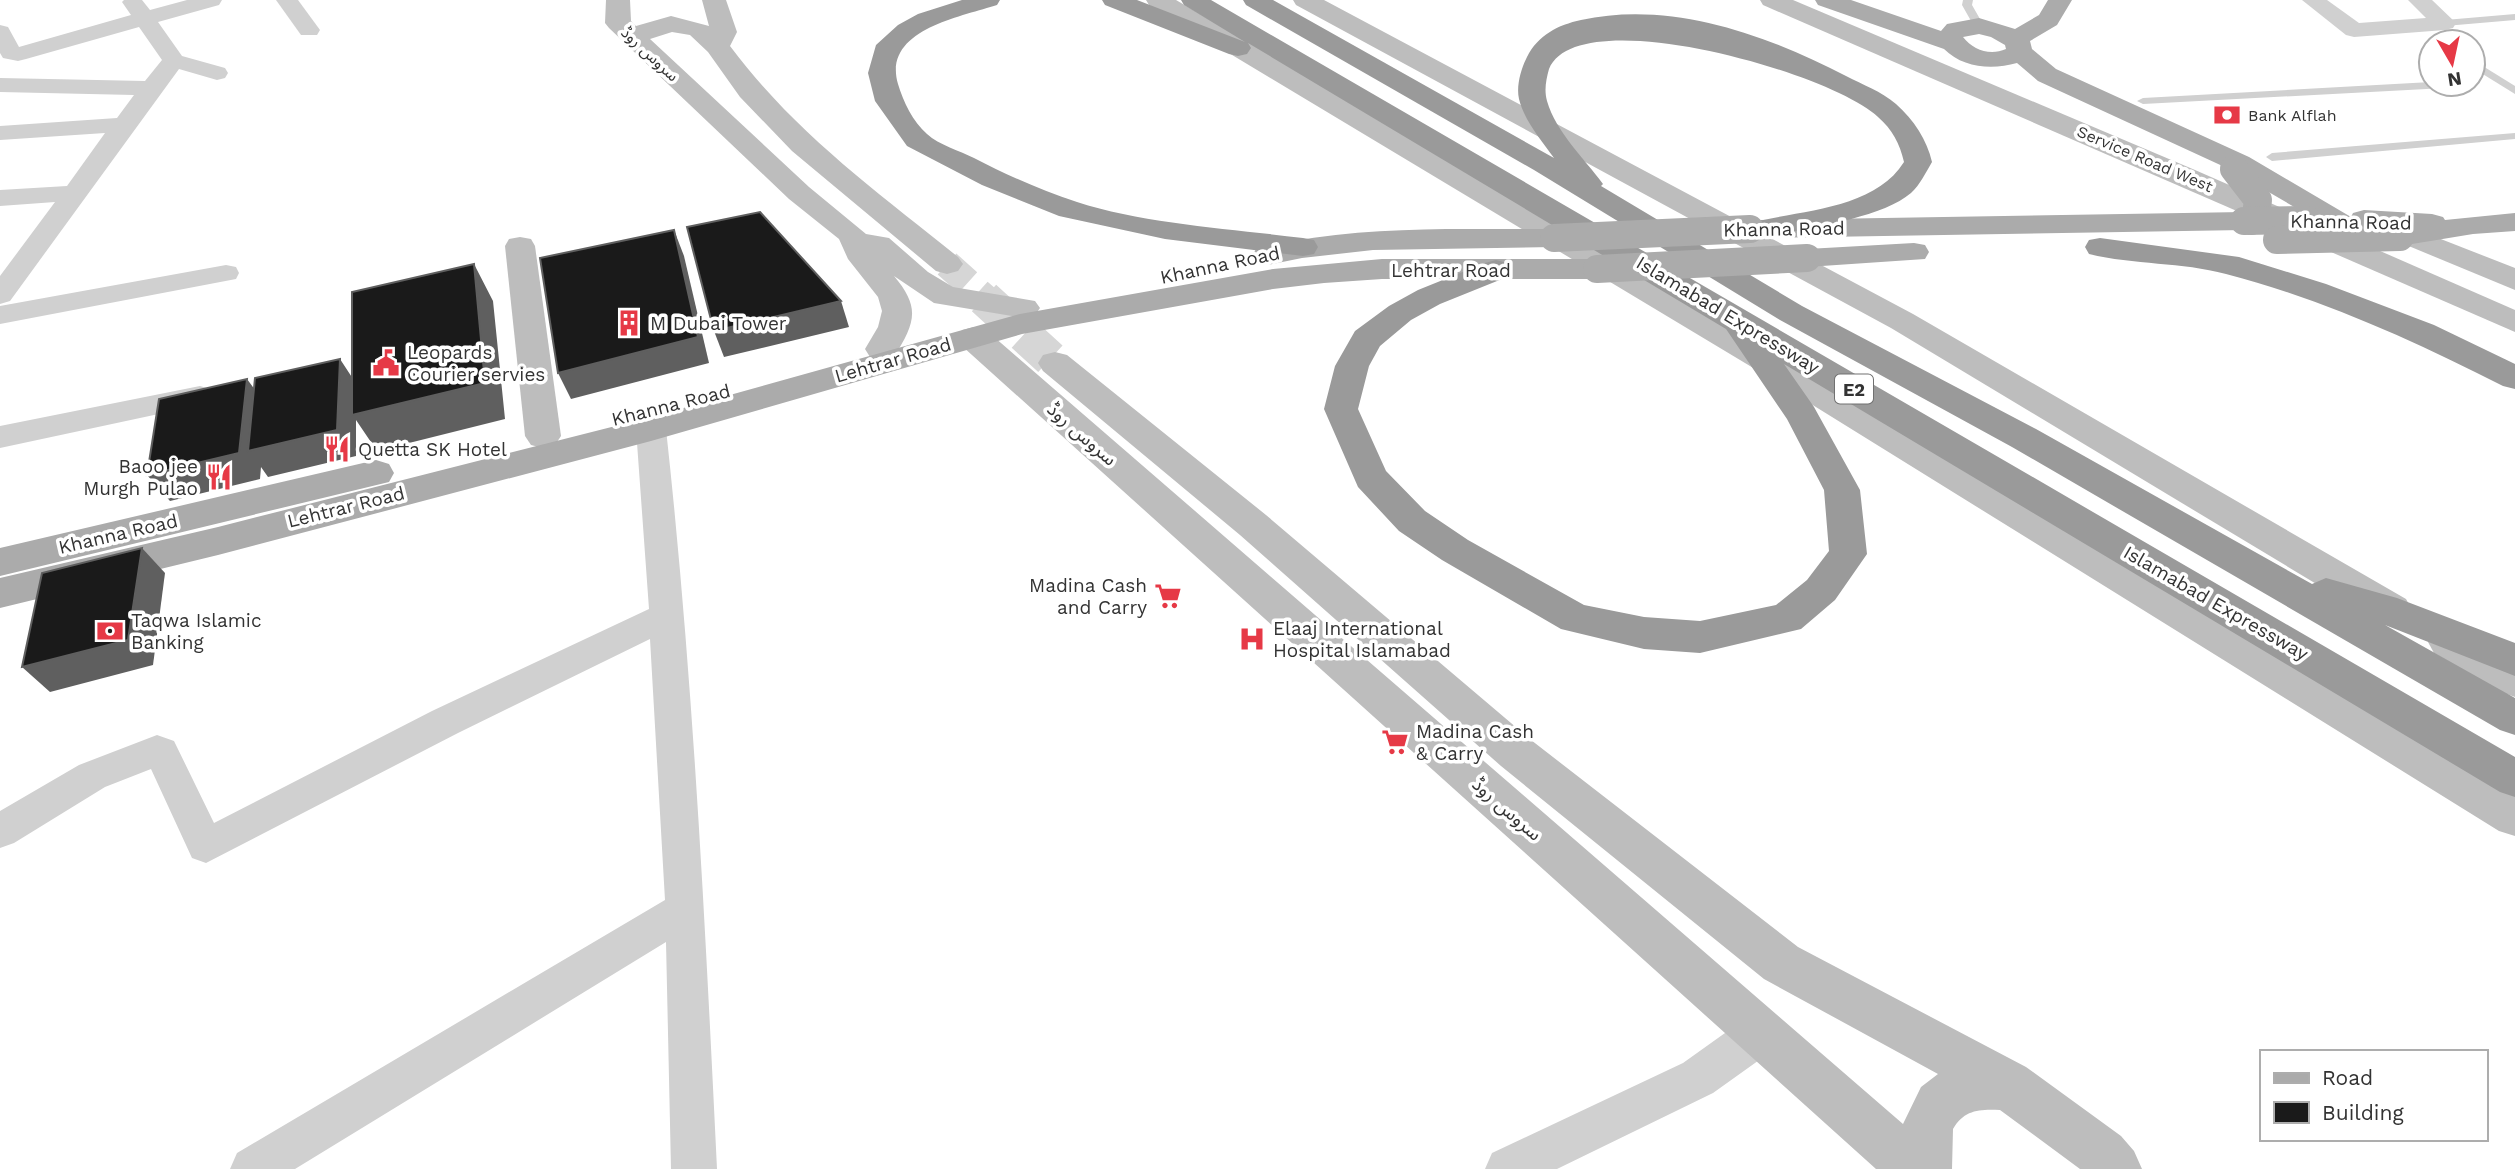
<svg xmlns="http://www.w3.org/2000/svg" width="2515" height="1169" font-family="'Work Sans','Noto Sans Arabic',sans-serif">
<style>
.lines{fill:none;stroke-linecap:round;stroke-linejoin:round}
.secondary-tunnel-far1{stroke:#d6d6d6;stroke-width:28;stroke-dasharray:28 14;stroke-linecap:butt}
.secondary-tunnel{stroke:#d6d6d6;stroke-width:36;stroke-dasharray:36 18;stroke-linecap:butt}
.lane{fill:#d0d0d0;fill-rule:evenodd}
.street{fill:#d0d0d0;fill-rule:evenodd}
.secondary{fill:#bdbdbd;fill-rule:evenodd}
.primary{fill:#ababab;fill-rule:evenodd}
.highway{fill:#9a9a9a;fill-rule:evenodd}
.primary-bridge{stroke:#ababab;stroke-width:28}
.shaded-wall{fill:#5f5f5f}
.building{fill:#1a1a1a;stroke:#5f5f5f;stroke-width:2}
.labels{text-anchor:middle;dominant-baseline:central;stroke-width:7;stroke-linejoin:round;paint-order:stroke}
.far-street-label{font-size:16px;fill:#333;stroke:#fff}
.far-poi-label{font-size:16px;fill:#333;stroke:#fff;text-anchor:start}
.shield{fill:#fff;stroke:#707070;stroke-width:2}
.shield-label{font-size:18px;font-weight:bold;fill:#333}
.street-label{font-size:19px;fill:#333;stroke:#fff}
.poi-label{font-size:19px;fill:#333;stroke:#fff;text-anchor:start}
</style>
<rect width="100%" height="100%" fill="#fff"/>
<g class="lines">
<path class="secondary-tunnel-far1" d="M947,264L986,299"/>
<path class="secondary-tunnel" d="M984,298L1055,363"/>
<g class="lane">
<path d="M1963,0H1973L1972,5L1984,26L1983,28H1975L1962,5Z"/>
<path d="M2515,14V20L2445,26L2440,23L2445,20Z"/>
<path d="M2473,60L2515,86V94L2473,68Z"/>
<path d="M2431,82L2469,84L2464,87L2143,104L2137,101L2143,98Z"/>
<path d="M2515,133V139L2272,161L2266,157L2272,153Z"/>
</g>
<g class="street">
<path d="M124,0H142L150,10L187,0H222L219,5L158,22L182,56L225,68L228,73L225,78L217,80L179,69L10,301L0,304V276L55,202L0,206V190L67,186L105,133L0,140V126L117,118L134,95L0,92V78L145,81L162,60L139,27L26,59L18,61L3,58L0,53V25L8,27L19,47L131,15L122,2Z"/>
<path d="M276,0H298L320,30L317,35H301Z"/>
<path d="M2302,0H2327L2359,23L2426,18L2408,0H2432L2456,23L2453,28L2445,30L2354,37L2346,35Z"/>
<path d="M226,265L236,267L239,273L236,279L0,324V306Z"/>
<path d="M200,386L210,389L215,396L210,403L0,448V426Z"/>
<path d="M651,419L662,422L666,429C693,675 705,922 717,1169H671L666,942L295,1169H230L237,1153L665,900L650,639L458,733L206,863L192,858L151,769L105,787L14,843L0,848V811L79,765L157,735L174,741L214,823L432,711L649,609L636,429L640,422Z"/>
<path d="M1761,1012L1776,1018L1782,1033L1776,1048L1713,1093L1557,1169H1485L1492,1153L1683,1063L1746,1018Z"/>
</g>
<g class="secondary">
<path d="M606,0H630L631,21L636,26L671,16L709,26L702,0H726L737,32L730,46C795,133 875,190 958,257L963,264L958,271L947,274L936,271L792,151L740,97L708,52L690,35L672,32L650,39L809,187L866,234L889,238L928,272L953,287L1035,301L1040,308L1035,315L1024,318L934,303L894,276C921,308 915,323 894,357L882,360L870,357L865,349L878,327L882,311L878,297L848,259L839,239L789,199L609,28L605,23Z"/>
<path d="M1146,0H1176L1774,350L2515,794V836L2499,831L1750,366L1149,5Z"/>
<path d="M1293,0H1324L1913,314L2406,599L2412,610L2406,621L2392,625L2378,621L1891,328L1296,5Z"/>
<path d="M1760,0H1793L2195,170L2515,310V332L1763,5Z"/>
<path d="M2410,227L2515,268V290L2399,242L2395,236L2399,230Z"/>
<path d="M520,237L531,239L535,246L561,436L555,445L543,448L531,445L525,436L505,246L509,239Z"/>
<path d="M974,327L986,330L1903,1124L1921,1087L1938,1074L1764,979L1501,766L1240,535L1043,371L1038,363L1043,355L1055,352L1067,355L1266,515L1531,740L1798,947L2026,1067L2121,1136L2134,1151L2142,1169H2080L2000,1110C1979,1109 1964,1110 1953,1129L1952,1169H1876L962,346L958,338L962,330Z"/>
<path d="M2448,626L2462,631L2515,660V697L2501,692L2434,653L2428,642L2434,631Z"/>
</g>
<g class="primary">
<path d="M1815,0H1851L1941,31L1947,24L1979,18L2015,29L2039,15L2048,0H2072L2057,25L2030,41L2032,49L2056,69L2249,157L2351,217L2353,213L2364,210L2432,214L2443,217L2445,220L2515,213V231L2473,234L2400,246L2389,244L2385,237L2393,230L2364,228L2351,222L2349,226L2338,229L2327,226L2229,169L2038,81L2017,63C1992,70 1963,68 1944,49L1818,5ZM1979,34L1991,37L2005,45L2006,49C1990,56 1973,50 1963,37Z"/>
<path d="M2244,212L2255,215L2259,221L2255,227L2244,230L1759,238L1748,235L1744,229L1748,223L1759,220Z"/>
<path d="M1446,229H1554L1565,231L1569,238L1565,245L1554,247L1373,250L1302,258L1267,265L1256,263L1252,256L1256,249C1319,233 1382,230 1446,229Z"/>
<path d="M1914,243L1925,245L1929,252L1925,259L1807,267L1796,265L1792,258L1796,251L1807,249Z"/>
<path d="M1382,259H1597L1608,262L1613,269L1608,276L1597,279H1382L1324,283L1273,289L1022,334L651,441L218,555L0,608V578L218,527L651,417L1020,314L1273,269Z"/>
<path d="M376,460L389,464L394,473L389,482L0,576V548Z"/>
</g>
<g class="highway">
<path d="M962,0H1000L997,5C960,17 882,30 898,84C903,101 913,122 927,134C939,145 960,151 974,158C1007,175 1042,191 1077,202C1145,224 1232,229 1303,238L1314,240L1318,247L1314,254L1303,256L1165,239L1059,216L982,185L907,146L875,101L868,73L876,45L898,25L918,14Z"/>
<path d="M1102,0H1137L1245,42L1184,5L1181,0H1211L2515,757V797L2500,792L1784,364L1814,407L1860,490L1867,554L1835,600L1801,629L1700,653L1644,649L1561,629L1442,560L1399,531L1358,487L1324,409L1335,366L1355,331L1389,306L1418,290L1485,263L1496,260L1507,263L1512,270L1507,277L1440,304L1411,320L1380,346L1369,366L1358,409L1386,471L1425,511L1468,540L1584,605L1644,617L1700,621L1776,605L1807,580L1829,551L1824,490L1787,419L1726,329L1248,43L1251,48L1247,54L1238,56L1229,54L1105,5Z"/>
<path d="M1243,0H1273L1554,158C1541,140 1524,120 1519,99C1516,86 1521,69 1527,57C1538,35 1558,25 1581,20C1671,0 1767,35 1846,76C1863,85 1881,91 1896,104C1914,120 1927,140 1932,162C1926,172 1920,185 1911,193C1881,219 1801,229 1761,238L1750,235L1746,229L1750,223C1800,210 1874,210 1904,162C1900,144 1892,129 1878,117C1830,72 1577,0 1549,69C1546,80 1544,90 1547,101C1556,132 1584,158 1603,184L1601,186L1802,306L2036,429L2312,584L2326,578L2397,598L2515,643V676L2385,625L2515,698V735L2500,730L2012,447L1780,320L1534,170L1246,5Z"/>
<path d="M2100,238L2239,257L2326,284L2434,325L2515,364V389L2503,386C2414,341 2323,299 2226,274C2182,262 2134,265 2089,254L2085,247L2089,240Z"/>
</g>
<g class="primary-bridge">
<path d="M2234,169L2258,200L2256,215L2251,221"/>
<path d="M2244,221L2308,220"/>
<path d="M1554,238L1750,229"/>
<path d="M2277,240L2400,237"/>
<path d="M1597,269L1807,258"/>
</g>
</g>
<g class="shaded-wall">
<path d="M674,230L684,256L709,363L571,399L558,373Z"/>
<path d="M474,264L493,301L505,419L377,451L356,420V456L268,477L261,467L260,479L170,501L147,475L247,379L266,405L340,359L357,385Z"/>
<path d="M841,301L849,327L724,357L714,331Z"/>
<path d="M142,548L165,573L153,665L50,692L22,667Z"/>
</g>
<g class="building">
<path d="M760,212L841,301L714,331L687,227Z"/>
<path d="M674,230L698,337L558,373L540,258Z"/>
<path d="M474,264L485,383L352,415V292Z"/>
<path d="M340,359L337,430L248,451L255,378Z"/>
<path d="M247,379L239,453L147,475L159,399Z"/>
<path d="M142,548L128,640L22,667L42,573Z"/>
</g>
<defs>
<g id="bank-bare" transform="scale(2.1)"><path d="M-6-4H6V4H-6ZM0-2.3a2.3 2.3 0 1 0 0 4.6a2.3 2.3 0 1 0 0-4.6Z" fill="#e63946" stroke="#fff" stroke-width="2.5" paint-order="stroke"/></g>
<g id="building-bare" transform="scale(2.1)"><path d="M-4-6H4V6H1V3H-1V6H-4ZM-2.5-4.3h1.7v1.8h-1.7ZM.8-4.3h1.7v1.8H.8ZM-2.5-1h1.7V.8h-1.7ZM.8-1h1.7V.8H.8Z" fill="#e63946" stroke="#fff" stroke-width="2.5" paint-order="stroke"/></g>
<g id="civic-bare" transform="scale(2.1)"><path d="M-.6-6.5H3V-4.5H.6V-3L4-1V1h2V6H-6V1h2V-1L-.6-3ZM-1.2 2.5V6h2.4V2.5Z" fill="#e63946" stroke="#fff" stroke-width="2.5" paint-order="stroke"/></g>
<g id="restaurant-bare" transform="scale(2.1)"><path d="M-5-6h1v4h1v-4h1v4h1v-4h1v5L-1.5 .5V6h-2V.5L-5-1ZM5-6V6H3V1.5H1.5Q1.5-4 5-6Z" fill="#e63946" stroke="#fff" stroke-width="2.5" paint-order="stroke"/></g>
<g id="supermarket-bare" transform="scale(2.1)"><path d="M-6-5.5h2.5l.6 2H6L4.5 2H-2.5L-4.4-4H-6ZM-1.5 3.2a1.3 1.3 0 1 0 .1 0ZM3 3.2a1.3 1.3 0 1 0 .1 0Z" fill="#e63946" stroke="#fff" stroke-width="2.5" paint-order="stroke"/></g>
<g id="hospital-bare" transform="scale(2.1)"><path d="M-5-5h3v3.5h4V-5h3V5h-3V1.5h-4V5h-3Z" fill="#e63946" stroke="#fff" stroke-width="2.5" paint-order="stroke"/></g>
</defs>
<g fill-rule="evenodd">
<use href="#bank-bare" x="2227" y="115"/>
<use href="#building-bare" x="629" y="323"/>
<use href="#civic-bare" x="386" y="363"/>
<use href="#restaurant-bare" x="337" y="449"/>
<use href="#restaurant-bare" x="219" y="477"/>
<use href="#supermarket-bare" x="1168" y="596"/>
<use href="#bank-bare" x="110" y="631"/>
<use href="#hospital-bare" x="1252" y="639"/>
<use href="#supermarket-bare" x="1395" y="742"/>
</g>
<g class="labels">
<g class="far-street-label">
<text transform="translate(650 54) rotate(43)">سروس روڈ</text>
<text transform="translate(2145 159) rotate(23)">Service Road West</text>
</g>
<g class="far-poi-label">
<text x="2248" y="115">Bank Alflah</text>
</g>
<rect class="shield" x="1835" y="374.5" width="38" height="29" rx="5"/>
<g class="shield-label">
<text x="1854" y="389">E2</text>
</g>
<g class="street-label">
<text transform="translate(2351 222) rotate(1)">Khanna Road</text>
<text transform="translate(1784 229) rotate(-1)">Khanna Road</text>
<text transform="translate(1220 265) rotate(-12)">Khanna Road</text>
<text x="1451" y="270">Lehtrar Road</text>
<text transform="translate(1728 315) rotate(31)">Islamabad Expressway</text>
<text transform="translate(893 360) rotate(-16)">Lehtrar Road</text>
<text transform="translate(671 405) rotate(-14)">Khanna Road</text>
<text transform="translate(1082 434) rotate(41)">سروس روڈ</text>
<text transform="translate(346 507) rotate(-14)">Lehtrar Road</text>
<text transform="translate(118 534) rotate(-13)">Khanna Road</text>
<text transform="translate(2216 603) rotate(30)">Islamabad Expressway</text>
<text transform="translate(1507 809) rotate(41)">سروس روڈ</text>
</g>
<g class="poi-label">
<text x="650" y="323">M Dubai Tower</text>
<text x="407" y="352">Leopards<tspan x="407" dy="22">Courier servies</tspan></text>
<text x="358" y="449">Quetta SK Hotel</text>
<text x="198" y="466" text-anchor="end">Baoo jee<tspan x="198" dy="22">Murgh Pulao</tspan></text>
<text x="1147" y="585" text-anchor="end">Madina Cash<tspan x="1147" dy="22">and Carry</tspan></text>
<text x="131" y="620">Taqwa Islamic<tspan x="131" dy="22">Banking</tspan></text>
<text x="1273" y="628">Elaaj International<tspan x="1273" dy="22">Hospital Islamabad</tspan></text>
<text x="1416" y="731">Madina Cash<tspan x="1416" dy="22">&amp; Carry</tspan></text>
</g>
</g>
<rect x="2260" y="1050" width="228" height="91" fill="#ffffff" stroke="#adadad" stroke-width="2"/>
<rect x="2274" y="1073" width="35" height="10" fill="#ababab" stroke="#adadad" stroke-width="2"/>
<text x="2322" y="1085" font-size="21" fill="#333333">Road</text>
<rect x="2274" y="1102" width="35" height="21" fill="#1a1a1a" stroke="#adadad" stroke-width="2"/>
<text x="2322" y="1120" font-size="21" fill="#333333">Building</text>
<g transform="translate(2452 63) rotate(171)"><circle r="33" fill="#ffffff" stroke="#adadad" stroke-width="2"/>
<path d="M0-5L12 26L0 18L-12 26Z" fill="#e63946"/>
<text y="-10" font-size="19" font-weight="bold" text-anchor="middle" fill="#333333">N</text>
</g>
</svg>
